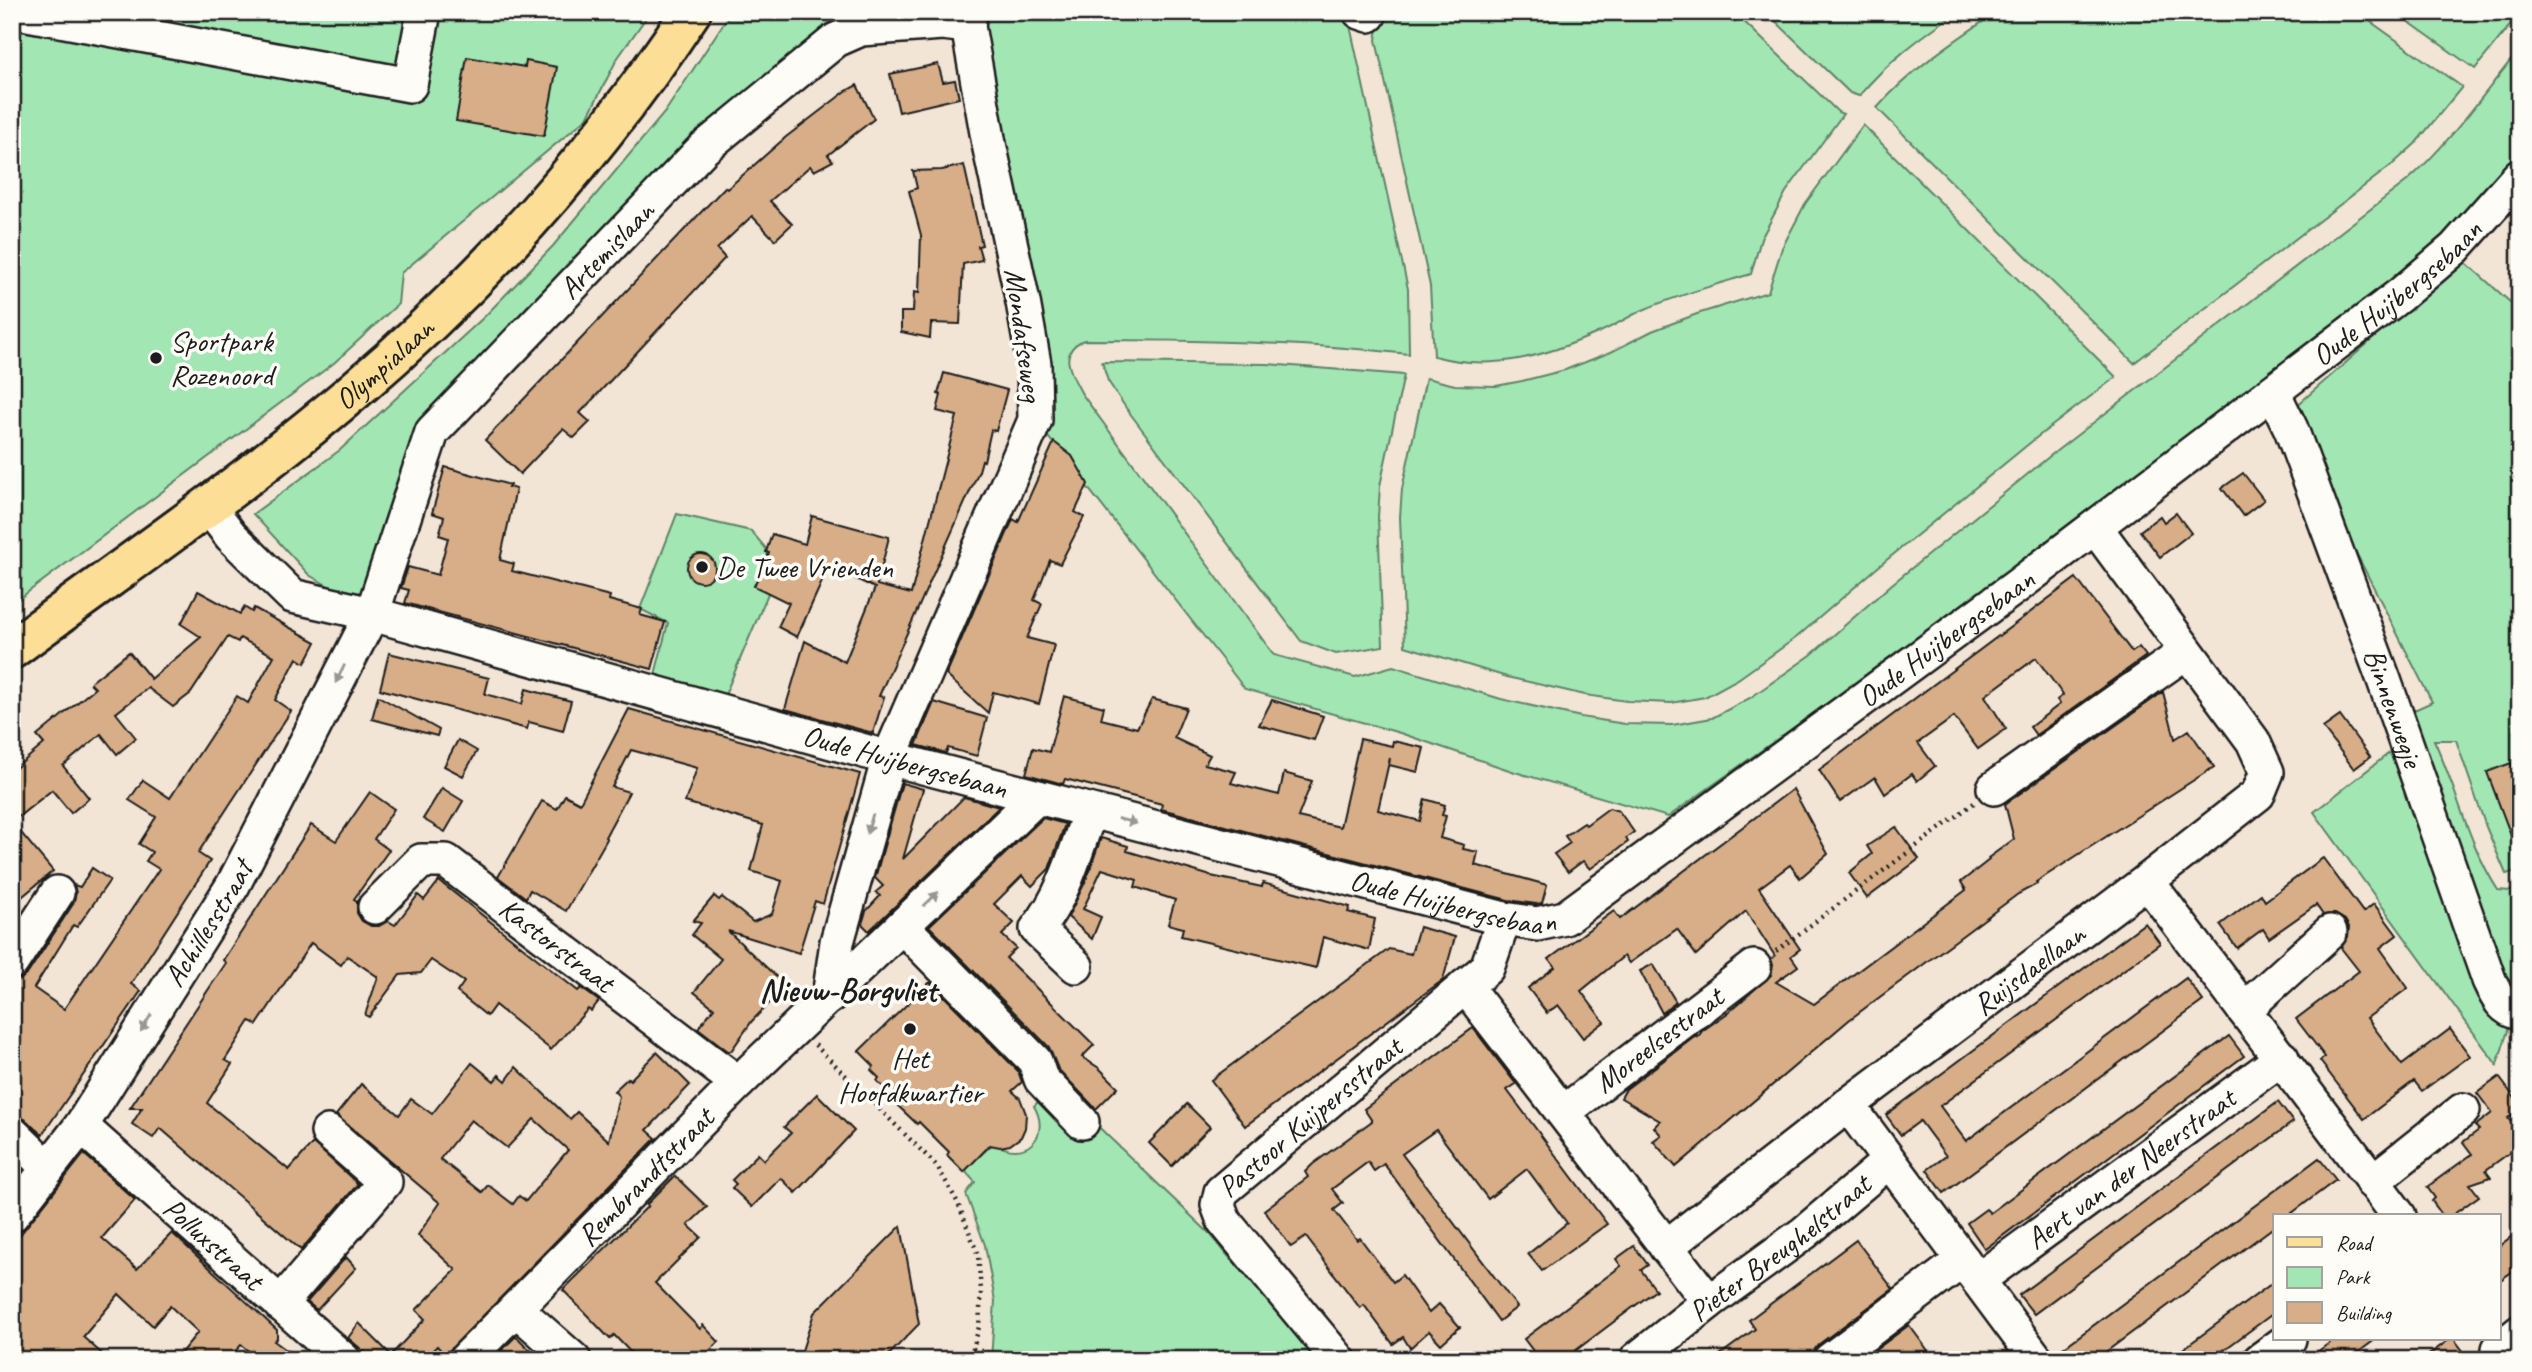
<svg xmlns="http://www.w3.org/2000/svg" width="2532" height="1372" font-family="Caveat,sans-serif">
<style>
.green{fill:#a2e7b3;stroke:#5f8268;stroke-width:2}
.building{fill:#d7ae88;stroke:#1c1c1c;stroke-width:2;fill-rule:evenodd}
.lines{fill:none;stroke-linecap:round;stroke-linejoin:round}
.minor-casing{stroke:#1c1c1c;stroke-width:38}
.major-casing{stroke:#1c1c1c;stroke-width:44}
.path{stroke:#1c1c1c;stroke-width:4.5;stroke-dasharray:2 5;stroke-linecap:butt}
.minor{stroke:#fdfcf7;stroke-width:33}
.major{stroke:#fcde96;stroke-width:38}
.oneway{fill:#989794}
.poi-dot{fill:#1c1c1c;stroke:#fdfcf7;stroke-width:2.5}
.labels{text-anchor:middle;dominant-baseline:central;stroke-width:7;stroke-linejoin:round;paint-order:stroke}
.street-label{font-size:30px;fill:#1c1c1c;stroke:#fdfcf7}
.poi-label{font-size:30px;fill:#1c1c1c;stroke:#fdfcf7;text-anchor:start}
.quarter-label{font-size:33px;font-weight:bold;fill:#1c1c1c;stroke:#fdfcf7}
</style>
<rect width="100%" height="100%" fill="#f2e5d6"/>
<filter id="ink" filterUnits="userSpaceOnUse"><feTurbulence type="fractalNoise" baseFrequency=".0143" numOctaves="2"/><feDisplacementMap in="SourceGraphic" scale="14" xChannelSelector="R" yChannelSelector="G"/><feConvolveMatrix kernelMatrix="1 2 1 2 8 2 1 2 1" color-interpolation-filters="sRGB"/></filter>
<g filter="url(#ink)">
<g class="green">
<path d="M12,12H650L617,59L587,118L401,273L398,304L334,363L12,604Z"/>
<path d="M731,12H940L858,20L433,414L368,599L341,593L309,575L253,514L340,450L484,317L553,246L665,112Z"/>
<path d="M983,12H1305L1349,21L1408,289L1409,354C1301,342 1193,340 1084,340C1056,352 1072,375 1082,394L1274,655L1355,677L1393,666L1501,699L1581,717L1625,724L1672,725L1712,718L1750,698L1811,655L1892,584L2050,456L2407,181C2451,142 2483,94 2520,49V162L2466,227L2182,451L1668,817L1515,772L1400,733L1245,689L1035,420Z"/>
<path d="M1381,12H1734L1838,112L1843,114L1786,192L1761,239L1751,274C1715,285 1678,295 1643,310C1629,316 1615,326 1600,332C1546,356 1492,372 1434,356L1430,286L1376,40Z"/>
<path d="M1766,12H1957C1921,37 1887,62 1859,96L1850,93Z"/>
<path d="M1997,12H2357L2462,87L2415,144L2393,164L2134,363L1877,108C1911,69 1954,41 1997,12Z"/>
<path d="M2395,12H2520V13L2475,69Z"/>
<path d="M1863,125L2116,377L2036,438L1878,567L1797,637L1738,679L1705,697L1671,703L1627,701L1585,695L1507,677L1405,646L1400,517L1402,489L1426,378L1455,385L1496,386L1522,381L1565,370L1611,352L1652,331L1697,314L1768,292L1782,248L1805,204Z"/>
<path d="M2463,260L2520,311V870L2506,874L2486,827L2456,740H2434C2457,789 2468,844 2498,890L2510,891L2520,888V1006L2507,1001L2401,716L2432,702L2286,415Z"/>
<path d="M1102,362L1267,364L1404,375L1380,486L1378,517L1383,646L1336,654L1301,641L1126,408L1108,381Z"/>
<path d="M677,514L751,531L769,552L778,570L724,697L654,679L668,623L640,609Z"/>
<path d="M2393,750L2510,1024L2497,1065L2314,812Z"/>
<path d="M1055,1085L1211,1235L1229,1257L1329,1360H991L995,1301L985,1245L966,1194L975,1182L964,1170L994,1143C1024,1163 1052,1137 1034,1106Z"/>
</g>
<g class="building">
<path d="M467,57L525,67L526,61L557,67L544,136L456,121Z"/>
<path d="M938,64L943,82L955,80L959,98L899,112L890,74Z"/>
<path d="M857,85L874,119L828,155L833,161L814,171L810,166L770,201L792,224L775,240L752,216L717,249L725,258L580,413L590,422L574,438L563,429L520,474L485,440L725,187L727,189L786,137L846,91Z"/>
<path d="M964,165L982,245L978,246L982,260L963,264L960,324L931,323L930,338L901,332V312H913L914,292L919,293L921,235L909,191L917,188L913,171L942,170Z"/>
<path d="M944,373L1007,390L996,431L991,430L984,461L982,460L979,471L879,696L884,697L873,733L785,709L805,641L845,662L875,588L829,566L797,637L778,627L789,603L754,586L769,553L766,552L772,534L805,544L812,516L889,537L877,585L911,594L957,416L937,411L941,395L938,394Z"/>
<path d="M1054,442L1072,456L1088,484L1075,512L1084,517L1060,564L1050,560L1034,600L1042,604L1027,638L1054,645L1039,704L993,692L988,713L946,675L1013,519L1018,522Z"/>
<path d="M445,467L510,485L508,487L516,489L500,560L514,564L512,571L610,596L609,600L642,609L640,615L665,622L652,669L405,603L409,590L401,588L408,567L438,575L448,538L439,535L444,517L432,513Z"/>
<path d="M2243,473L2264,500L2243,516L2222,488Z"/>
<path d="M2176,513L2191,533L2160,557L2140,531L2160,516L2164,522Z"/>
<circle cx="701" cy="568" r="14"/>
<path d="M2076,578L2132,652L2139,647L2146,656L2036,735L2030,727L2060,704L2057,700L2063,695L2036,658L1985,696L2006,729L1978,749L1954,717L1918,743L1935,766L1917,781L1912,774L1885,794L1875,777L1840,802L1819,770Z"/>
<path d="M198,591L240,614L244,607L252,612L254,608L316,642L305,663L297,658L275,700L291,711L198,853L210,861L131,984L141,991L42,1135L25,1119L12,1114V981L21,979L28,973L73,904L76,893L74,885L80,887L92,868L110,880L77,927L73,925L34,988L64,1009L159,869L146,861L152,852L139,844L156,817L129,800L143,780L170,798L237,696L248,703L274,656L240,638L238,642L228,637L191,693L173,707L148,688L116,713L136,738L117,754L101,734L63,766L89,798L71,813L52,790L12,822L53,871L12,905V771L44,744L37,736L95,688L90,683L129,652L151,679L201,637L181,624Z"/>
<path d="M389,653L489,678L485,694L522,704L526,689L571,701L563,731L529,722L527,729L380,689Z"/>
<path d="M2163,692L2175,739L2189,730L2214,767L2036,882L2037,884L2018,894L1849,1020L1676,1167L1653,1141L1661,1135L1654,1127L1660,1121L1621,1098L1626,1089L1697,1035L1698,1037L1702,1031L1729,1012L1771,975L1773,965L1771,959L1775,956L1746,911L1696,955L1677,929L1629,963L1624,956L1581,991L1604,1022L1583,1038L1558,1005L1547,1013L1528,988L1555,967L1549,959L1614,911L1620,919L1793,789L1828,854L1800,878L1790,865L1759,888L1800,949L1791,956L1798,966L1776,982L1814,1004L1966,890L1961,882L1989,860L1988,858L2014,839L2005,804Z"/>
<path d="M378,696L439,730L437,736L372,719Z"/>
<path d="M1064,696L1104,707L1101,719L1137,728L1152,699L1186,708L1174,738L1210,755L1205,764L1236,772L1231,783L1279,795L1284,773L1312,781L1298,817L1340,827L1360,739L1392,746L1393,741L1424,748L1418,772L1389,765L1390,758L1378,810L1420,821L1425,799L1445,805L1442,815L1446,816L1440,838L1464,845L1463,849L1478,852L1475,865L1547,885L1542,903L1536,904L1508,900L1161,809L1162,804L1065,779L1063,784L1026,774L1033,748L1049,752Z"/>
<path d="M1272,700L1323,716L1314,740L1259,725Z"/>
<path d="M934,702L987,718L977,756L948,748L946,753L916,745Z"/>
<path d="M629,709L860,774L823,904L815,901L799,953L728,931L786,986L752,1021L731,1051H728L698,1028L714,1008L694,992L721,959L692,935L701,923L693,921L714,896L719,900L722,897L753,922L772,914L782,881L751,871L763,825L685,802L697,768L631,750L612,787L629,792L605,837L607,839L566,911L530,890L526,898L498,877L542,801L557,809L565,795L580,803Z"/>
<path d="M2340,716L2370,757L2354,769L2323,728Z"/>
<path d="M458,740L477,751L463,776L444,766Z"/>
<path d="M2511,763L2520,787V854H2518L2487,772Z"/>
<path d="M902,783L923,789L903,859L964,797L999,807L869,931L862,924L866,911L880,896L876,892L883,886L875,878Z"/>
<path d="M442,788L463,801L445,832L423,819Z"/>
<path d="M370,792L394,809L374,839L389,850L354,899L357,901V913L362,921L371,926H379L388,921L395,925L418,895L424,900L439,881L578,991L581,988L599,1001L591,1011L588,1009L551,1050L495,1005L487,1016L457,992L464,982L431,960L421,973L400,975L369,1017L365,1015L378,977L347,956L341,965L311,943L257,1025L250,1021L225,1060L232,1064L207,1103L289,1170L313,1143L358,1184L301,1250L160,1128L153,1138L132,1124L142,1108H130L226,963L223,960L311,825L336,841Z"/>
<path d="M1609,808L1619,811L1634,832L1626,838L1628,842L1590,869L1583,861L1568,872L1554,854L1570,843L1565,836L1584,823L1586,825Z"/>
<path d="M1043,818L1065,824L1049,869L1032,886L1022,876L994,904L1014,923L1002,935L1016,948L1006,958L1094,1045L1082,1057L1099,1068L1118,1087L1096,1109L1058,1069L1049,1047L929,926Z"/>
<path d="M1896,827L1919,859L1867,898L1849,873L1872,854L1867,846Z"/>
<path d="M1101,838L1128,846L1127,851L1211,876L1262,887L1263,883L1350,907L1348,912L1375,919L1369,950L1323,937L1316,968L1181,936L1183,928L1168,924L1175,900L1135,887L1137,880L1102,869L1083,909L1101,917L1092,939L1068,917L1086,880Z"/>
<path d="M2323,858L2363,912L2374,904L2397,935L2380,948L2408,988L2367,1018L2402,1065L2450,1029L2470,1056L2422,1091L2414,1081L2364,1119L2320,1061L2325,1057L2296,1019L2359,971L2341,948L2348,937L2349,927L2345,920L2335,914L2323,915L2316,905L2269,938L2263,929L2237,948L2220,925L2261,894L2265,901Z"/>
<path d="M2145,923L2160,943L1940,1106L1966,1141L2186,978L2203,1001L1944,1193L1927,1170L1946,1156L1920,1121L1901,1135L1886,1115Z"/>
<path d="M1419,927L1455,937L1443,980L1245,1126L1211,1080L1389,949L1411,954Z"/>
<path d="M1653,964L1676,1002L1662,1013L1640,971Z"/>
<path d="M929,983H931L1018,1071L1022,1082L1012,1091L1020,1098L1026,1114L1025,1128L1021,1137L1010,1145L1000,1147L990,1145L964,1172L947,1155L949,1152L919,1122L917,1124L895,1103L897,1100L877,1081L879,1078L871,1070L874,1066L859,1051Z"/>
<path d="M1473,1028L1516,1084L1507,1090L1607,1224L1542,1271L1528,1254L1567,1223L1527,1169L1488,1199L1436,1130L1402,1154L1517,1307L1499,1321L1384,1164L1374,1171L1368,1162L1332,1189L1343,1203L1334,1210L1357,1240L1360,1238L1393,1282L1402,1275L1429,1313L1439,1304L1460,1327L1441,1344L1429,1331L1410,1348L1403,1337L1393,1344L1364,1305L1360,1308L1306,1237L1291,1247L1264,1210L1308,1177L1305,1172L1313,1164L1372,1121L1364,1109Z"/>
<path d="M2229,1036L2244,1056L1985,1249L1967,1223L1986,1209L1990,1213Z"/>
<path d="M657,1052L690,1085L647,1130L656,1138L445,1355L437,1346L423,1360H374L348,1338L359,1323L391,1355L425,1319L416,1310L456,1270L418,1235L440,1203L336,1115L361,1084L399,1115L411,1099L432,1114L472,1063L494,1081L499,1075L506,1081L516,1067L570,1119L577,1112L609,1141L619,1096L614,1091L628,1078L630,1080ZM534,1119L568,1150L526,1201L519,1196L513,1204L488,1185L482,1192L440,1159L471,1120L507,1148Z"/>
<path d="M2499,1077L2520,1105V1110L2508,1118L2520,1135V1145L2486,1170L2491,1177L2470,1184L2479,1196L2451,1216H2443L2432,1201L2435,1198L2427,1187L2472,1154L2463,1142L2479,1130L2475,1126L2492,1113L2477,1093Z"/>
<path d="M817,1094L854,1131L796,1193L781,1178L752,1207L732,1188L736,1184L732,1180L758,1154L764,1160L791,1133L784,1127Z"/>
<path d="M2278,1102L2293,1122L2034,1314L2019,1295Z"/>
<path d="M1187,1104L1210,1127L1172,1166L1149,1143Z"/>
<path d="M84,1154L135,1200L102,1238L137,1269L172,1233L277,1330V1338L274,1341L300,1360H260L241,1345L227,1360H175L198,1332L170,1306L153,1326L119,1294L83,1337L109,1360H12V1245Z"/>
<path d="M2319,1158L2336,1180L2288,1216H2275V1226L2095,1360H2056L2055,1354Z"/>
<path d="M675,1176L707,1207L688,1225L701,1237L655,1283L700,1329L703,1325L719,1342L700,1360H638L614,1335L610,1339L563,1290L648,1206L646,1205Z"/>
<path d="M901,1226L919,1324L884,1360H799L814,1313Z"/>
<path d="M2520,1230V1266L2499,1281V1246Z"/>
<path d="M1856,1240L1893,1289L1818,1345L1813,1352L1811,1360H1713L1755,1329L1749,1320Z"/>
<path d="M1634,1246L1648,1265L1641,1270L1656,1290L1563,1360H1540L1524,1339L1621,1266L1616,1259Z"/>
<path d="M346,1257L356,1268L317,1310L307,1302Z"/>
<path d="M2275,1281V1312L2236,1341L2210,1360H2168Z"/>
<path d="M1909,1325L1935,1360H1862Z"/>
<path d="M516,1336L540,1360H492Z"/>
<path d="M2335,1339H2376L2348,1360H2306Z"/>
<path d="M2450,1339H2454L2470,1360H2422Z"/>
</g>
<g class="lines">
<g class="minor-casing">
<g id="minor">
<path d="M17,12L410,85L424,12"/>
<path d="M1360,12L1369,15"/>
<path id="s1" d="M2273,392L2291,429L2384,680L2489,980C2496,995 2502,1010 2520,1013"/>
<path id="s2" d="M207,505L231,536L292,596L372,614L889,758L1504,919L1537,924L1565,918L2017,586L2400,295L2455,248L2520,175"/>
<path d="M1994,788L2186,652"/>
<path d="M2147,881L2399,1216"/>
<path id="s3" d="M375,907L421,861H446L738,1083"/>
<path d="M902,926L1035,1061L1041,1079L1082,1122"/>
<path d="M12,962L57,893"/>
<path d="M1076,966L1037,929C1064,896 1076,851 1090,811"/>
<path d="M1465,986L1709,1302"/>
<path d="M829,997L837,942L889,758L1035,420L1034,364L1023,302L989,144L968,26L970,12"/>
<path d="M2244,1010L2330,932"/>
<path d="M1848,1105L2037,1360"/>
<path id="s4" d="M1564,1112L1754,967"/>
<path id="s5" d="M81,1126L344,1360"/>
<path d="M12,1133L48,1168"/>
<path d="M2372,1182L2463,1110"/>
<path id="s6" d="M12,1215L81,1126L233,885L372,614L432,432L703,149L836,40L861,29L942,23L968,26"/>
<path id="s7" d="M1666,1247L1848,1105L2147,881L2258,794L2267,772L2253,741L2095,527"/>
<path id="s8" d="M1978,1280L2282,1058"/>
<path d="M280,1304L385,1182L328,1132"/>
<path d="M516,1309L574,1360"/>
<path d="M2499,1349L2520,1332"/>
<path id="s9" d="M465,1360L738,1083L1037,797"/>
<path id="s10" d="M1339,1360L1224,1221L1218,1205L1221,1192L1487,968L1504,919"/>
<path id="s11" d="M1636,1360L1709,1302L1804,1233L1889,1161"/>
<path d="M1830,1360L1963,1260"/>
<path d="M2260,1360L2289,1339"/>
</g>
</g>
<g class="major-casing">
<g id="major">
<path id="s12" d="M12,649C127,564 246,483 354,391C482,282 598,153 691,12"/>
</g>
</g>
<g class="path">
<path d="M1776,951L1974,803"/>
<path d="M815,1045L937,1166L958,1203L978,1255L981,1290L979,1327L973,1349L967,1360"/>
<path d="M973,1349L1015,1360"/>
</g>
<use href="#minor" class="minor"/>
<use href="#major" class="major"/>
</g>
<defs><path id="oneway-solid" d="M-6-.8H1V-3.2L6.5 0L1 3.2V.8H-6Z" transform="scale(1.75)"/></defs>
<g class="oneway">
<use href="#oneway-solid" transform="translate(340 674) rotate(117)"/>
<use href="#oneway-solid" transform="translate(1127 821) rotate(15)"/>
<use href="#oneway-solid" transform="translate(870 824) rotate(106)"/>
<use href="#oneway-solid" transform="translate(931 899) rotate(-44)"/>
<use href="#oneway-solid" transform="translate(146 1023) rotate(122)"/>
</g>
</g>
<g class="poi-dot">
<circle cx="156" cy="358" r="7"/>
<circle cx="702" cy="567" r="7"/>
<circle cx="910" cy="1029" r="7"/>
</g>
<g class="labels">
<g class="street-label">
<text stroke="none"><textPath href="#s6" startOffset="1146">Artemislaan</textPath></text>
<text stroke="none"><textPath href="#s2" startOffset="2482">Oude Huijbergsebaan</textPath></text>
<text transform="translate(1024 335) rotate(82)">Mondafseweg</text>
<text stroke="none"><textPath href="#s12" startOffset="469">Olympialaan</textPath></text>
<text stroke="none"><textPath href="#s2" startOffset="1914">Oude Huijbergsebaan</textPath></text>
<text stroke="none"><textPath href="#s1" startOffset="338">Binnenwegje</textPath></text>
<text stroke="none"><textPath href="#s2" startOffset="760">Oude Huijbergsebaan</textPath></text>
<text stroke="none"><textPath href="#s2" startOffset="1326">Oude Huijbergsebaan</textPath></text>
<text stroke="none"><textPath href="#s6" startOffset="352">Achillesstraat</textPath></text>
<text stroke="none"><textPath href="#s3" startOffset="229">Kastorstraat</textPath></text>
<text stroke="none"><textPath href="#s7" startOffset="457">Ruijsdaellaan</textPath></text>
<text stroke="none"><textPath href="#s4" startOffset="119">Moreelsestraat</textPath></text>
<text stroke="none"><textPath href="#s10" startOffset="327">Pastoor Kuijpersstraat</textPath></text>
<text stroke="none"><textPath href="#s8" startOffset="189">Aert van der Neerstraat</textPath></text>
<text stroke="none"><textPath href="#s9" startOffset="257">Rembrandtstraat</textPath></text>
<text stroke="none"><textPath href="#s5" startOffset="177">Polluxstraat</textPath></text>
<text stroke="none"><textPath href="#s11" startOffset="182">Pieter Breughelstraat</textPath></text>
</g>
<g class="poi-label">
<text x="170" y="341">Sportpark<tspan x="170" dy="34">Rozenoord</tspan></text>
<text x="716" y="567">De Twee Vrienden</text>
<text x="910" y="1058" text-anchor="middle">Het<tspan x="910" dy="34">Hoofdkwartier</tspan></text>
</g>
<g class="quarter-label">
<text x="848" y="990">Nieuw-Borgvliet</text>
</g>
</g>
<rect width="2532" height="1372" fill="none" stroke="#fdfcf7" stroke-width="42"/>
<rect x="21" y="21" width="2490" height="1330" fill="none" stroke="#1c1c1c" stroke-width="2.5" filter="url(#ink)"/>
<rect x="2273" y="1214" width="228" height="126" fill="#fdfcf7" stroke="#a3a29f" stroke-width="2"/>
<rect x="2287" y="1237" width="35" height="10" fill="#fcde96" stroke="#a3a29f" stroke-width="2"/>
<text x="2336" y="1250" font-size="21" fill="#1c1c1c">Road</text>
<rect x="2287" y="1267" width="35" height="21" fill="#a2e7b3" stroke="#a3a29f" stroke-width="2"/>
<text x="2336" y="1284" font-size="21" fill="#1c1c1c">Park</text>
<rect x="2287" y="1302" width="35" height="21" fill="#d7ae88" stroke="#a3a29f" stroke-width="2"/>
<text x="2336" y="1320" font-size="21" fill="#1c1c1c">Building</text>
</svg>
